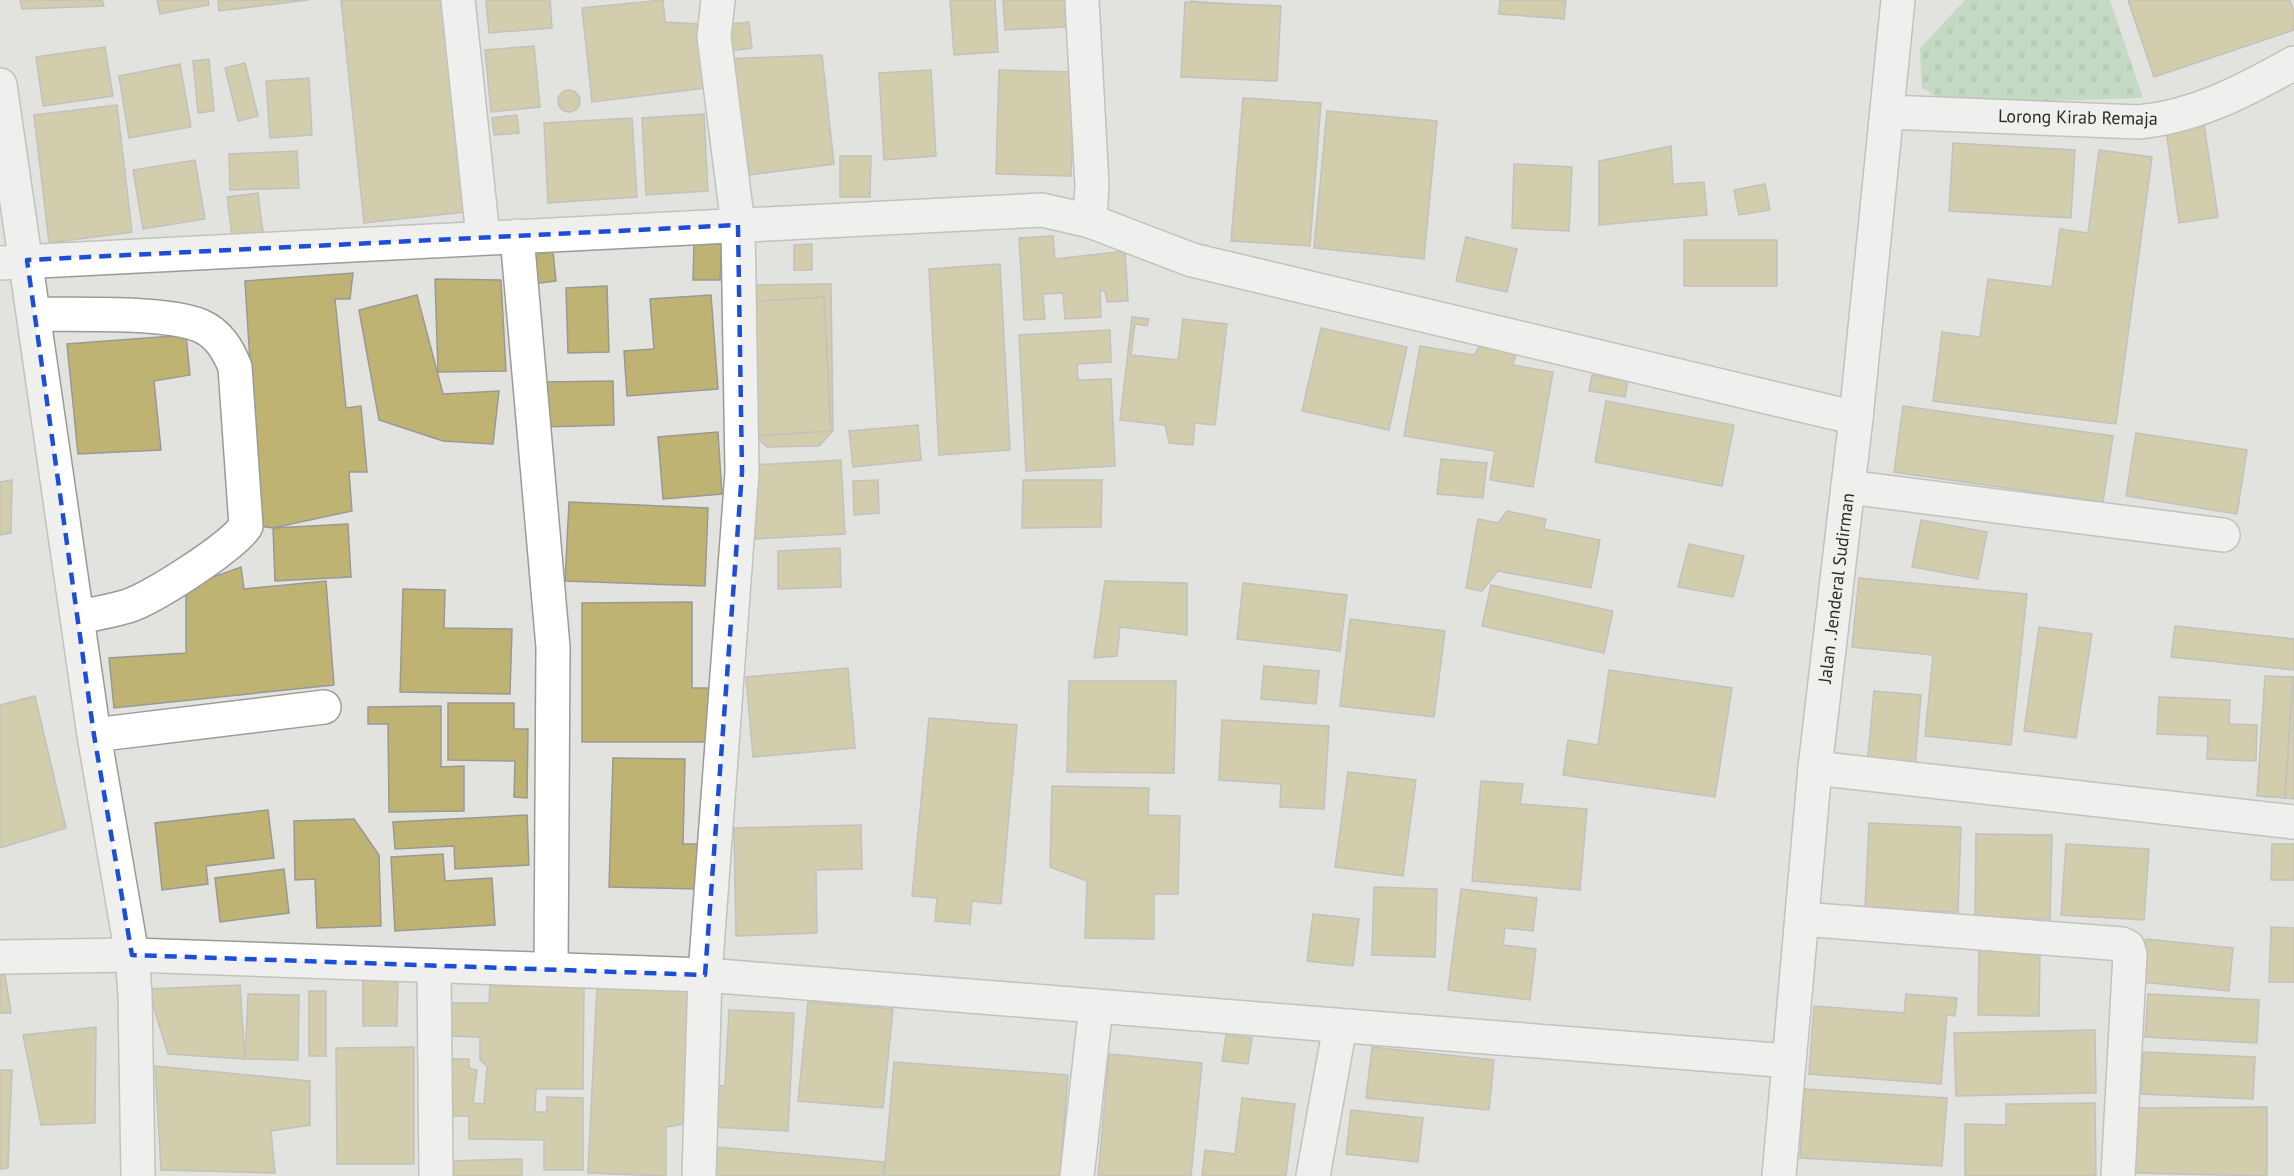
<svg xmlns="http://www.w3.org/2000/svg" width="2294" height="1176" font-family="'PT Sans',sans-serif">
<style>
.cemetery{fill:url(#cemetery-stones)}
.building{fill:#beb372;stroke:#9a9996;stroke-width:1.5}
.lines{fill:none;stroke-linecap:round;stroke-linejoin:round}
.minor-casing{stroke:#9a9a97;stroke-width:36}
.minor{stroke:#fff;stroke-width:33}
.marked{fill:none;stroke:#1d4ed8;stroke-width:4.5;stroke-dasharray:12 8;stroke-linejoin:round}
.labels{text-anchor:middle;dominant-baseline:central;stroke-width:6;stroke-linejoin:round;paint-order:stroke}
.street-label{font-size:18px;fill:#2a2a29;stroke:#f0efec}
</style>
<defs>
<pattern id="cemetery-stones" width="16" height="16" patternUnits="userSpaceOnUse" patternTransform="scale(1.5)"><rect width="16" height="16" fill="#a3d1a5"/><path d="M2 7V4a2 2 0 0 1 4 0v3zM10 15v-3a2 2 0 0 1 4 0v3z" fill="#8cb48e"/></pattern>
</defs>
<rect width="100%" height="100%" fill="#e2e2df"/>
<path class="cemetery" d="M1965,0H2110L2143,98L1948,104L1922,88L1920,48Z"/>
<g class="building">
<path d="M20,0H102L104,6L22,9Z"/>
<path d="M157,0H208L209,5L160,14Z"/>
<path d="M218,0H308L219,11Z"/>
<path d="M341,0H444L465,212L364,223Z"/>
<path d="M486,0H550L552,28L489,33Z"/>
<path d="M663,0L665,22L699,24L706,88L592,102L582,8Z"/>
<path d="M950,0H995L998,52L954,55Z"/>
<path d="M1003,0H1065L1066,27L1005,30Z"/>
<path d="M1500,0H1566L1564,19L1499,14Z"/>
<path d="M2128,0H2290L2294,11V30L2154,77Z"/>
<path d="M1191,1L1278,8L1272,81L1210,76L1213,51L1187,49Z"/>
<path d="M1185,2L1281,6L1277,81L1181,77Z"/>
<path d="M749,22L752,48L724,52L720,25Z"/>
<path d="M534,46L540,107L491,112L485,50Z"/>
<path d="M105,47L113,96L43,106L36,57Z"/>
<path d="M822,55L834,164L740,176L723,59Z"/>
<path d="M209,59L214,111L198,113L193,61Z"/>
<path d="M245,63L258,116L238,121L225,68Z"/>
<path d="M180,64L191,127L129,138L119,76Z"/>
<path d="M931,70L936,156L884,160L879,73Z"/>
<path d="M999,70L1075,72L1071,176L996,174Z"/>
<path d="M309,78L312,135L270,138L266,81Z"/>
<circle cx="569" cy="101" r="11"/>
<path d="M1243,98L1321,103L1310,246L1231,241Z"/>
<path d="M117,105L132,232L49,243L34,115Z"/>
<path d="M1327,111L1437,121L1424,259L1314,248Z"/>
<path d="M704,114L708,191L646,195L642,118Z"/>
<path d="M517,115L519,133L494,135L492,118Z"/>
<path d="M632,118L637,197L548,203L544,123Z"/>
<path d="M2203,118L2218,217L2179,223L2165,123Z"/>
<path d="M1953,143L2075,150L2071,218L1949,211Z"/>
<path d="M1671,146L1673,184L1704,182L1707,215L1599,225V161Z"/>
<path d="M2099,150L2152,157L2116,424L1933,401L1942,332L1980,337L1988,279L2052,287L2060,229L2088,233Z"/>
<path d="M297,151L299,188L230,190L229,154Z"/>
<path d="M840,156H871L870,197H840Z"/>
<path d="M195,160L205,219L143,229L133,170Z"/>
<path d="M1514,164L1572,167L1569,231L1512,228Z"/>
<path d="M1765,184L1770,210L1739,215L1734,190Z"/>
<path d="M258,193L263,232L232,236L227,197Z"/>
<path d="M1053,236L1055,259L1125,251L1128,301L1107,302L1105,291H1100L1101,317L1065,319L1063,293L1043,294L1045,319L1024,320L1019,238Z"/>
<path d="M1466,237L1517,249L1507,292L1456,281Z"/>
<rect x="1684" y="240" width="93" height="46"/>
<path d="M694,243L722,244L720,280H693Z"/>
<path d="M812,244V270H794V245Z"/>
<path d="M553,252L556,281L532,284L528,254Z"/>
<path d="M1000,264L1010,450L939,455L929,269Z"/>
<path d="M353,273L350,299H335L346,408L361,406L367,472H349L352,511L273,528L260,526L245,281Z"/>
<path d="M435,279L501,280L506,371L438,372Z"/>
<path d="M831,284L833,431L819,446L767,447L748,430L746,285Z"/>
<path d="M607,286L609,352L568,353L566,288Z"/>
<path d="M417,295L443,394L499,391L493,444L443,441L379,420L359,310Z"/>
<path d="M711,295L718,389L627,396L624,351L654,349L650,299Z"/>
<path d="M824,297L831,431L756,436L748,302Z"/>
<path d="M1132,317L1149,319L1147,326L1135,324L1131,355L1178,360L1183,319L1227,324L1215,425L1195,423L1193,445L1169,443L1165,425L1120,420Z"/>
<path d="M1321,328L1407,347L1389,430L1302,411Z"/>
<path d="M1110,330L1111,362L1077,364L1078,380L1111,379L1115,466L1026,471L1019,335Z"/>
<path d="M186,335L190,375L154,381L161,450L78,454L67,344Z"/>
<path d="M1420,346L1474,355L1479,347L1516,353L1513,365L1553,372L1533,487L1490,480L1495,451L1404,436Z"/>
<path d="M1592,375L1628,381L1625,397L1589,391Z"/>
<path d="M613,381L614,425L543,427V382Z"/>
<path d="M1606,401L1734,425L1722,486L1595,462Z"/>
<path d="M1903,406L2113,436L2103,502L1894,472Z"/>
<path d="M918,425L921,460L853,467L849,431Z"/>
<path d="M718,432L722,494L663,499L658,437Z"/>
<path d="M2136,433L2247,450L2237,514L2126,496Z"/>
<path d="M1441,459L1487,463L1483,498L1437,494Z"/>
<path d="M841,460L845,534L755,539L752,465Z"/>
<path d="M12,480L11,533L0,535V482Z"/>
<path d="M878,480L879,513L854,515L853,481Z"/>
<path d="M1023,480H1102L1101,527L1022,528Z"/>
<path d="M569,502L708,508L705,586L565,581Z"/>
<path d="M1507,511L1546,519L1544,529L1600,540L1591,588L1498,571L1482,591L1466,588L1478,519L1498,523Z"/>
<path d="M1921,520L1987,532L1978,579L1912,567Z"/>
<path d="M348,524L351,577L275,581L273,528Z"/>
<path d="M1689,544L1744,556L1733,597L1678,587Z"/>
<path d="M840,548L841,587L778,589V551Z"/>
<path d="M241,567L244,589L326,581L334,685L114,708L109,658L186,653V587Z"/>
<path d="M1859,578L2027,594L2011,745L1925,736L1933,655L1852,647Z"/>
<path d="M1105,581L1187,583V635L1120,627L1117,656L1094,658Z"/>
<path d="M1243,583L1347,595L1340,651L1237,639Z"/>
<path d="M1491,585L1613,611L1604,653L1482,626Z"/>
<path d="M403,589L445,590L444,628L512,629L510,694L400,692Z"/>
<path d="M692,602V688H712L711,742H582V603Z"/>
<path d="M1350,619L1445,631L1434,717L1340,706Z"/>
<path d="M2175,626L2294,639V670L2171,657Z"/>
<path d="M2039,627L2092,634L2076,738L2024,731Z"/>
<path d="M1264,666L1319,671L1316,704L1261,699Z"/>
<path d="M848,668L855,748L753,757L746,677Z"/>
<path d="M1609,670L1732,688L1715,797L1563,775L1568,740L1598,745Z"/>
<path d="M2265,676L2293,677L2285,798L2257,796Z"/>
<path d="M2293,677H2294V799L2285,798Z"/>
<path d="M1069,681H1176L1174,773L1067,772Z"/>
<path d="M1874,691L1921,695L1915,769L1867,765Z"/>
<path d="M35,696L66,828L0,848V705Z"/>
<path d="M2159,697L2230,700L2229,724L2257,725L2256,761L2207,759L2208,736L2157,734Z"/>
<path d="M448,703H514V729H528L527,798L514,797L515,761L448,760Z"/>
<path d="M441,706V767L464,766V811L389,812L388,724H368V707Z"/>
<path d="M929,718L1017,725L1001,904L972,901L970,924L935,921L937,898L912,896Z"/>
<path d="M1222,720L1329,726L1324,809L1280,807L1281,784L1219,780Z"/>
<path d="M613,758L685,759L683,844H700L699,889L609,887Z"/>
<path d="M1348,772L1416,780L1403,876L1335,867Z"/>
<path d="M1481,781L1523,784L1520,804L1587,809L1580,890L1472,881Z"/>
<path d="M1052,786L1149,788L1148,815L1180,816L1178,894H1154V939L1085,938L1087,881L1050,867Z"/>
<path d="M268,810L274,858L206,866L208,884L162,890L155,823Z"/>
<path d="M527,815L529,865L455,869L454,846L395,849L393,822Z"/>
<path d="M354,819L379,855L381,926L317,928L315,879L295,880L294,821Z"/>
<path d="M1869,823L1961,827L1958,912L1865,909Z"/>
<path d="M861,825L862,869L816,870L817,933L736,936L734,828Z"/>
<path d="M1976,834L2052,835L2050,919L1975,918Z"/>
<path d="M2066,844L2149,849L2144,920L2061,915Z"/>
<path d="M2272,844H2294V880H2271Z"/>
<path d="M443,854L445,881L492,878L495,925L395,931L391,857Z"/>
<path d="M284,869L289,913L220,922L215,878Z"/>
<path d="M1374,887L1437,889L1435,957L1372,955Z"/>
<path d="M1461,889L1537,898L1533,931L1505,928L1503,945L1536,949L1530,1000L1448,990Z"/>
<path d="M1313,914L1359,919L1353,966L1307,961Z"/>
<path d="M2271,927L2294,928V982H2269Z"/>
<path d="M2146,939L2233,948L2229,991L2142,982Z"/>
<path d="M1979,948L2040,949L2039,1016L1978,1015Z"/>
<path d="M0,975H5L11,1013H0Z"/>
<path d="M398,978L397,1026H363V979Z"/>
<path d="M240,985L245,1059L168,1054L148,989Z"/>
<path d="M490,986H584L583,1089H536L535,1112H547V1097L583,1098V1170H544V1140L469,1139V1116H446V1059H469V1068L477,1070L473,1103L484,1104L487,1066L480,1060V1037L447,1036L448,1003H489Z"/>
<path d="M597,986L696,987L691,1123L666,1127V1176L588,1173Z"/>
<rect x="309" y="991" width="17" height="65"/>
<path d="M248,994L299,995L298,1060L245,1059Z"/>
<path d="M1906,994L1957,998L1955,1016L1947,1015L1941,1084L1809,1074L1814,1006L1904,1013Z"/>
<path d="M2148,994L2259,1000L2257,1043L2145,1037Z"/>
<path d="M808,1002L893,1009L883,1108L798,1101Z"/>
<path d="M729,1010L794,1013L788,1131L712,1127L714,1085L725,1086Z"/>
<path d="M96,1027L95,1123L41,1125L23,1035Z"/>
<path d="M2095,1030L2096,1093L1956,1096L1954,1033Z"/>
<path d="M1226,1035L1252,1038L1248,1064L1222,1061Z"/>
<path d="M414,1047V1164H337L336,1048Z"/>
<path d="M1372,1047L1494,1060L1489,1110L1366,1098Z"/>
<path d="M2143,1052L2255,1057L2253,1099L2141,1094Z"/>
<path d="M1109,1054L1202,1063L1191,1176H1098Z"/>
<path d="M894,1062L1068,1075L1060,1176H884Z"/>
<path d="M155,1066L310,1081V1125L271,1131L275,1173L161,1170Z"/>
<path d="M0,1070H12L8,1168L0,1169Z"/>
<path d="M1804,1089L1947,1098L1942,1166L1800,1158Z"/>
<path d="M1242,1098L1295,1104L1286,1176H1202L1205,1150L1235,1154Z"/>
<path d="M2095,1103L2096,1176H1965V1124L2006,1125V1104Z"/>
<path d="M2267,1107V1176L2134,1173L2135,1108Z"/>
<path d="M1351,1110L1423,1118L1418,1162L1346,1154Z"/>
<path d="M717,1147L884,1162V1176H715Z"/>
<path d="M522,1159V1176H446V1161Z"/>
</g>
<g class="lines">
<g class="minor-casing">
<g id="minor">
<path d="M458,0L483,237"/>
<path d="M1082,0L1092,185L1090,221"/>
<path d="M0,85L94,735L132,955L135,994L138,1176"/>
<path d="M1887,112L2138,122C2195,117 2244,91 2294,63"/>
<path d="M517,236L553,647L551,969"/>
<path d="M0,263L1042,210L1090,221L1192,260L1856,418"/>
<path d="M34,314C74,315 167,311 201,326C219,334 228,350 235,367L246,526C231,548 154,597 128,606C111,611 95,614 78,617"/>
<path d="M1848,487L2223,535"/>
<path d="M94,735L324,707"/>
<path d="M1815,768L2294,822"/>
<path d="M1802,919L2122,944L2128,947L2130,954L2118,1176"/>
<path d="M0,957L132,955L705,975L1789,1061"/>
<path d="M434,966L436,1176"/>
<path d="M699,1176L705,975L742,472L738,225L714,37L718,0"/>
<path d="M1077,1176L1096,1006"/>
<path d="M1313,1176L1340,1026"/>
<path d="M1779,1176L1815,768L1856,418L1898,0"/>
</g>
</g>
<use href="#minor" class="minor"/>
</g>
<path d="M0 0H2294V1176H0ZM738,225L742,472L705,975L132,955L94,735L27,260Z" fill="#e2e2df" fill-opacity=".55" fill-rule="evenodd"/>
<path class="marked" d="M738,225L742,472L705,975L132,955L94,735L27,260Z"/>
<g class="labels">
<g class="street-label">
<text transform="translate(2078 117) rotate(1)">Lorong Kirab Remaja</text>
<text transform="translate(1836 588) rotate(-83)">Jalan . Jenderal Sudirman</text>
</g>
</g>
</svg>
